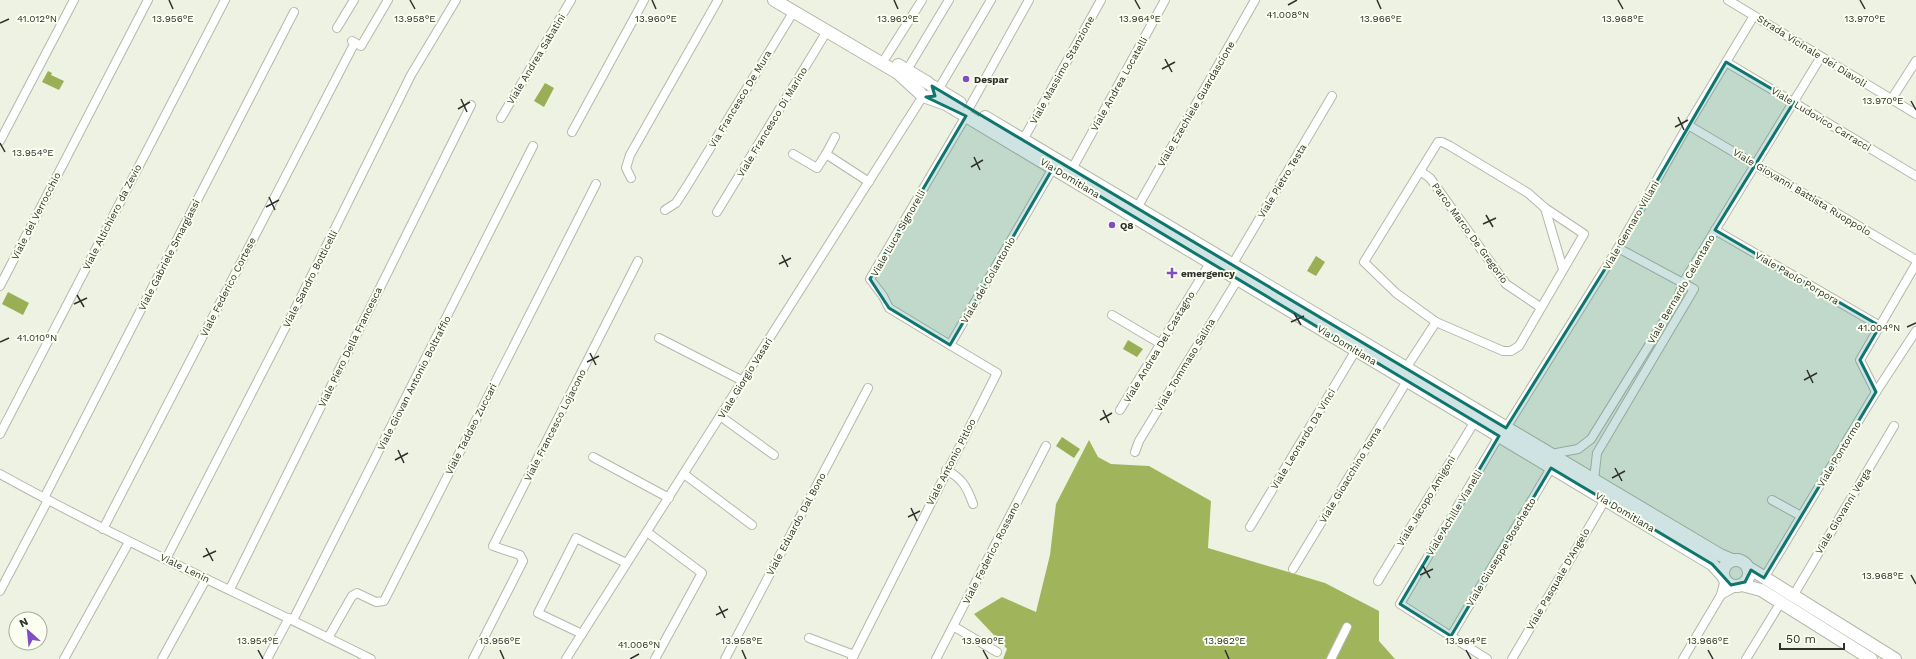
<svg xmlns="http://www.w3.org/2000/svg" width="1916" height="659" font-family="'Work Sans',sans-serif">
<style>
.forest{fill:#a0b55b}
.water{fill:#9aae55}
.lines{fill:none;stroke-linecap:round;stroke-linejoin:round}
.minor-casing{stroke:#b4b8aa;stroke-width:10}
.secondary-casing{stroke:#b4b8aa;stroke-width:14}
.minor{stroke:#fff;stroke-width:8}
.secondary{stroke:#fff;stroke-width:12}
.marked{fill:#0f766e;fill-opacity:0.2;stroke:#0f766e;stroke-width:3;stroke-linejoin:round}
.ticks{fill:none;stroke:#2f312b;stroke-width:1.5}
.poi-dot{fill:#804dc4;stroke:#fbfff0;stroke-width:1.5}
.labels{text-anchor:middle;dominant-baseline:central;stroke-width:4;stroke-linejoin:round;paint-order:stroke}
.street-label{font-size:10px;fill:#2f312b;stroke:#fbfff0}
.poi-label{font-size:10px;font-weight:bold;fill:#2f312b;stroke:#fbfff0;text-anchor:start}
.ticks-label{font-size:10px;text-anchor:middle;fill:#2f312b;stroke:#fbfff0;stroke-width:4;stroke-linejoin:round;paint-order:stroke}
</style>
<rect width="100%" height="100%" fill="#edf2e3"/>
<path class="forest" d="M1089,440L1098,457L1111,464L1149,466L1211,501L1208,548L1325,583L1379,611V641L1395,659H1003L1007,649L974,614L1002,597L1036,612L1050,555L1056,504Z"/>
<g class="water">
<path d="M48,71L52,73L51,75L64,81L59,90L42,82Z"/>
<path d="M545,83L554,88L544,107L534,101Z"/>
<path d="M1316,256L1325,262L1316,276L1307,271Z"/>
<path d="M8,292L29,303L23,315L2,304Z"/>
<path d="M1128,340L1143,349L1137,357L1123,349Z"/>
<path d="M1062,437L1080,449L1074,458L1056,446Z"/>
</g>
<g class="lines">
<g class="minor-casing">
<g id="minor">
<path d="M1728,0L1916,114"/>
<path d="M337,28L354,0"/>
<path d="M352,41L361,46L388,0"/>
<path d="M886,57L922,0"/>
<path d="M1726,62L1916,176"/>
<path d="M907,70L949,0"/>
<path d="M938,90L991,0"/>
<path d="M1891,100L1916,61"/>
<path d="M969,108L1029,0"/>
<path d="M501,118L571,0"/>
<path d="M1688,125L1916,260"/>
<path d="M572,132L644,0"/>
<path d="M835,137L826,154L869,182"/>
<path d="M1023,140L1101,0"/>
<path d="M0,141L74,0"/>
<path d="M1438,142H1442L1450,146L1528,193L1545,208L1584,234L1519,346L1511,351H1503L1436,322L1396,293L1364,262Z"/>
<path d="M793,154L817,168L826,154"/>
<path d="M1072,169L1165,0"/>
<path d="M1420,171L1430,178L1506,284L1540,307"/>
<path d="M631,178L626,168L630,155L718,0"/>
<path d="M1137,208L1255,0"/>
<path d="M1545,208L1563,269"/>
<path d="M665,210L676,203L687,186L794,11"/>
<path d="M717,212L827,31"/>
<path d="M1715,230L1880,326"/>
<path d="M1232,265L1332,96"/>
<path d="M0,286L148,0"/>
<path d="M1112,315L1161,344"/>
<path d="M659,338L743,381"/>
<path d="M950,345L889,308L883,296L870,279L966,116"/>
<path d="M1406,368L1436,322"/>
<path d="M1876,392L1860,360L1916,264"/>
<path d="M1120,410L1210,263"/>
<path d="M720,416L774,455"/>
<path d="M1506,428L1618,248L1688,125L1752,19"/>
<path d="M0,434L225,0"/>
<path d="M1135,452L1139,441L1238,279"/>
<path d="M1551,454L1578,449L1591,439L1677,300L1683,283L1819,60"/>
<path d="M593,457L669,498"/>
<path d="M946,470C962,478 967,487 973,504"/>
<path d="M0,474C121,541 247,597 371,659"/>
<path d="M684,474L752,525"/>
<path d="M1594,480L1597,453L1694,289L1618,248"/>
<path d="M44,498L294,12"/>
<path d="M1772,500L1801,516"/>
<path d="M1250,527L1356,350"/>
<path d="M103,529L353,46"/>
<path d="M647,532L702,573L655,659"/>
<path d="M166,559L299,301L411,75L456,0"/>
<path d="M1293,569L1407,381"/>
<path d="M1764,578L1876,392L1916,331"/>
<path d="M1378,581L1475,421"/>
<path d="M230,589L471,105"/>
<path d="M0,591L48,500"/>
<path d="M1721,595L1737,586"/>
<path d="M1793,596L1894,426"/>
<path d="M293,620L533,146"/>
<path d="M953,626L997,652"/>
<path d="M582,634L538,613L576,538L626,563"/>
<path d="M1451,636L1551,468"/>
<path d="M328,638L352,596L357,593L376,602L384,601L596,184"/>
<path d="M809,638L854,655"/>
<path d="M64,659L129,542"/>
<path d="M162,659L206,579"/>
<path d="M267,659L289,618"/>
<path d="M473,659L523,561L520,555L493,546L638,261"/>
<path d="M566,659L923,96"/>
<path d="M725,659L868,388"/>
<path d="M852,659L997,373L950,345L1053,168"/>
<path d="M936,659L1046,446"/>
<path d="M1331,659L1347,627"/>
<path d="M1487,659L1400,604L1499,436"/>
<path d="M1512,659L1605,500"/>
<path d="M1683,659L1721,595L1725,579"/>
<path d="M1746,659L1781,602"/>
</g>
</g>
<g class="secondary-casing">
<g id="secondary">
<path d="M774,0L898,73L921,94"/>
<path d="M898,65L928,83"/>
<path d="M932,86L960,103"/>
<path d="M926,97L946,104L1712,564L1723,576"/>
<path d="M985,117L1720,555L1732,560"/>
<circle cx="1736" cy="573" r="13"/>
<path d="M1749,568L1895,659"/>
<path d="M1742,585L1761,590L1871,659"/>
</g>
</g>
<use href="#minor" class="minor"/>
<use href="#secondary" class="secondary"/>
</g>
<path class="marked" d="M1726,62L1794,102L1715,230L1880,326L1860,360L1876,392L1764,578L1751,570L1745,582L1731,585L1712,564L1551,468L1451,636L1400,604L1499,436L1053,168L950,345L889,308L870,279L966,116L926,97L935,96L932,86L1506,428L1618,248Z"/>
<path class="ticks" d="M169,0L173,9M410,0L415,9M652,0L656,9M894,0L898,9M1135,0L1140,9M1377,0L1381,9M1618,0L1623,9M1860,0L1865,9M1288,5L1297,0M0,23L9,19M1165,59L1172,72M1162,69L1175,62M461,99L467,112M1911,101L1916,110M458,109L470,102M1678,117L1684,130M1675,127L1688,120M0,143L5,152M974,157L980,170M971,167L983,160M269,197L275,210M266,207L279,200M1486,215L1493,227M1483,224L1496,218M782,255L788,267M779,264L791,258M77,295L84,307M74,304L87,298M1294,313L1301,325M1291,322L1304,316M1907,327L1916,323M0,342L9,338M590,353L596,365M587,362L599,356M1807,370L1813,383M1804,380L1817,373M1103,410L1109,423M1100,420L1112,413M398,450L404,463M395,460L408,453M1615,468L1622,481M1612,478L1625,471M911,508L917,521M908,517L920,511M206,548L213,561M203,557L216,551M1423,566L1430,578M1420,575L1433,569M1911,575L1916,584M719,606L725,618M716,615L728,609M258,650L263,659M500,650L504,659M742,650L746,659M983,650L988,659M1225,650L1229,659M1466,650L1471,659M1708,650L1713,659M630,659L639,654"/>
<g class="poi-dot">
<circle cx="966" cy="79" r="4"/>
<circle cx="1112" cy="225" r="4"/>
<path d="M1170 267h4v4h4v4h-4v4h-4v-4h-4v-4h4z"/>
</g>
<g class="labels">
<g class="street-label">
<text transform="translate(1812 51) rotate(32)">Strada Vicinale dei Diavoli</text>
<text transform="translate(536 59) rotate(-59)">Viale Andrea Sabatini</text>
<text transform="translate(1062 70) rotate(-61)">Viale Massimo Stanzione</text>
<text transform="translate(1119 84) rotate(-61)">Viale Andrea Locatelli</text>
<text transform="translate(740 99) rotate(-59)">Via Francesco De Mura</text>
<text transform="translate(1196 104) rotate(-60)">Viale Ezechiele Guardascione</text>
<text transform="translate(1821 119) rotate(31)">Viale Ludovico Carracci</text>
<text transform="translate(772 122) rotate(-59)">Viale Francesco Di Marino</text>
<text transform="translate(1070 178) rotate(31)">Via Domitiana</text>
<text transform="translate(1282 181) rotate(-59)">Viale Pietro Testa</text>
<text transform="translate(1802 192) rotate(31)">Viale Giovanni Battista Ruoppolo</text>
<text transform="translate(36 216) rotate(-63)">Viale del Verrocchio</text>
<text transform="translate(112 217) rotate(-63)">Viale Altichiero da Zevio</text>
<text transform="translate(1631 225) rotate(-60)">Viale Gennaro Villani</text>
<text transform="translate(898 233) rotate(-60)">Viale Luca Signorelli</text>
<text transform="translate(1470 233) rotate(54)">Parco Marco De Gregorio</text>
<text transform="translate(169 255) rotate(-63)">Viale Gabriele Smargiassi</text>
<text transform="translate(1797 278) rotate(30)">Viale Paolo Porpora</text>
<text transform="translate(310 279) rotate(-63)">Viale Sandro Botticelli</text>
<text transform="translate(988 280) rotate(-60)">Viale del Colantonio</text>
<text transform="translate(228 287) rotate(-63)">Viale Federico Cortese</text>
<text transform="translate(1681 289) rotate(-60)">Viale Bernardo Celentano</text>
<text transform="translate(1347 345) rotate(31)">Via Domitiana</text>
<text transform="translate(350 347) rotate(-64)">Viale Piero Della Francesca</text>
<text transform="translate(1159 347) rotate(-59)">Viale Andrea Del Castagno</text>
<text transform="translate(1185 365) rotate(-59)">Viale Tommaso Salina</text>
<text transform="translate(745 378) rotate(-58)">Viale Giorgio Vasari</text>
<text transform="translate(414 383) rotate(-63)">Viale Giovan Antonio Boltraffio</text>
<text transform="translate(555 425) rotate(-63)">Viale Francesco Lojacono</text>
<text transform="translate(471 429) rotate(-63)">Viale Taddeo Zuccari</text>
<text transform="translate(1303 439) rotate(-59)">Viale Leonardo Da Vinci</text>
<text transform="translate(1839 454) rotate(-59)">Viale Pontormo</text>
<text transform="translate(951 462) rotate(-63)">Viale Antonio Pitloo</text>
<text transform="translate(1350 475) rotate(-59)">Viale Gioacchino Toma</text>
<text transform="translate(1426 501) rotate(-59)">Viale Jacopo Amigoni</text>
<text transform="translate(1843 511) rotate(-59)">Viale Giovanni Verga</text>
<text transform="translate(1625 512) rotate(31)">Via Domitiana</text>
<text transform="translate(1454 513) rotate(-59)">Viale Achille Vianelli</text>
<text transform="translate(796 524) rotate(-62)">Viale Eduardo Dal Bono</text>
<text transform="translate(1501 552) rotate(-59)">Viale Giuseppe Boschetto</text>
<text transform="translate(991 553) rotate(-63)">Viale Federico Rossano</text>
<text transform="translate(185 568) rotate(26)">Viale Lenin</text>
<text transform="translate(1558 579) rotate(-60)">Viale Pasquale D'Angelo</text>
</g>
<g class="poi-label">
<text x="974" y="79">Despar</text>
<text x="1120" y="225">Q8</text>
<text x="1181" y="273">emergency</text>
</g>
</g>
<g class="ticks-label">
<text x="1288" y="18">41.008°N</text>
<text x="37" y="22">41.012°N</text>
<text x="1865" y="22">13.970°E</text>
<text x="173" y="22">13.956°E</text>
<text x="415" y="22">13.958°E</text>
<text x="656" y="22">13.960°E</text>
<text x="898" y="22">13.962°E</text>
<text x="1140" y="22">13.964°E</text>
<text x="1381" y="22">13.966°E</text>
<text x="1623" y="22">13.968°E</text>
<text x="1883" y="104">13.970°E</text>
<text x="33" y="156">13.954°E</text>
<text x="1879" y="331">41.004°N</text>
<text x="37" y="341">41.010°N</text>
<text x="1883" y="579">13.968°E</text>
<text x="258" y="644">13.954°E</text>
<text x="500" y="644">13.956°E</text>
<text x="742" y="644">13.958°E</text>
<text x="983" y="644">13.960°E</text>
<text x="1225" y="644">13.962°E</text>
<text x="1466" y="644">13.964°E</text>
<text x="1708" y="644">13.966°E</text>
<text x="639" y="648">41.006°N</text>
</g>
<g transform="translate(28 631) rotate(333)"><circle r="19" fill="#fbfff0" stroke="#a9ada1"/>
<path d="M0-3L7 15L0 10L-7 15Z" fill="#804dc4"/>
<text y="-6" font-size="11" font-weight="bold" text-anchor="middle" fill="#2f312b">N</text>
</g>
<path d="M1780 643v6h64v-6" fill="none" stroke="#2f312b" stroke-width="2"/>
<text x="1786" y="643" font-size="12" fill="#2f312b" stroke="#fbfff0" stroke-width="3" paint-order="stroke">50 m</text>
</svg>
